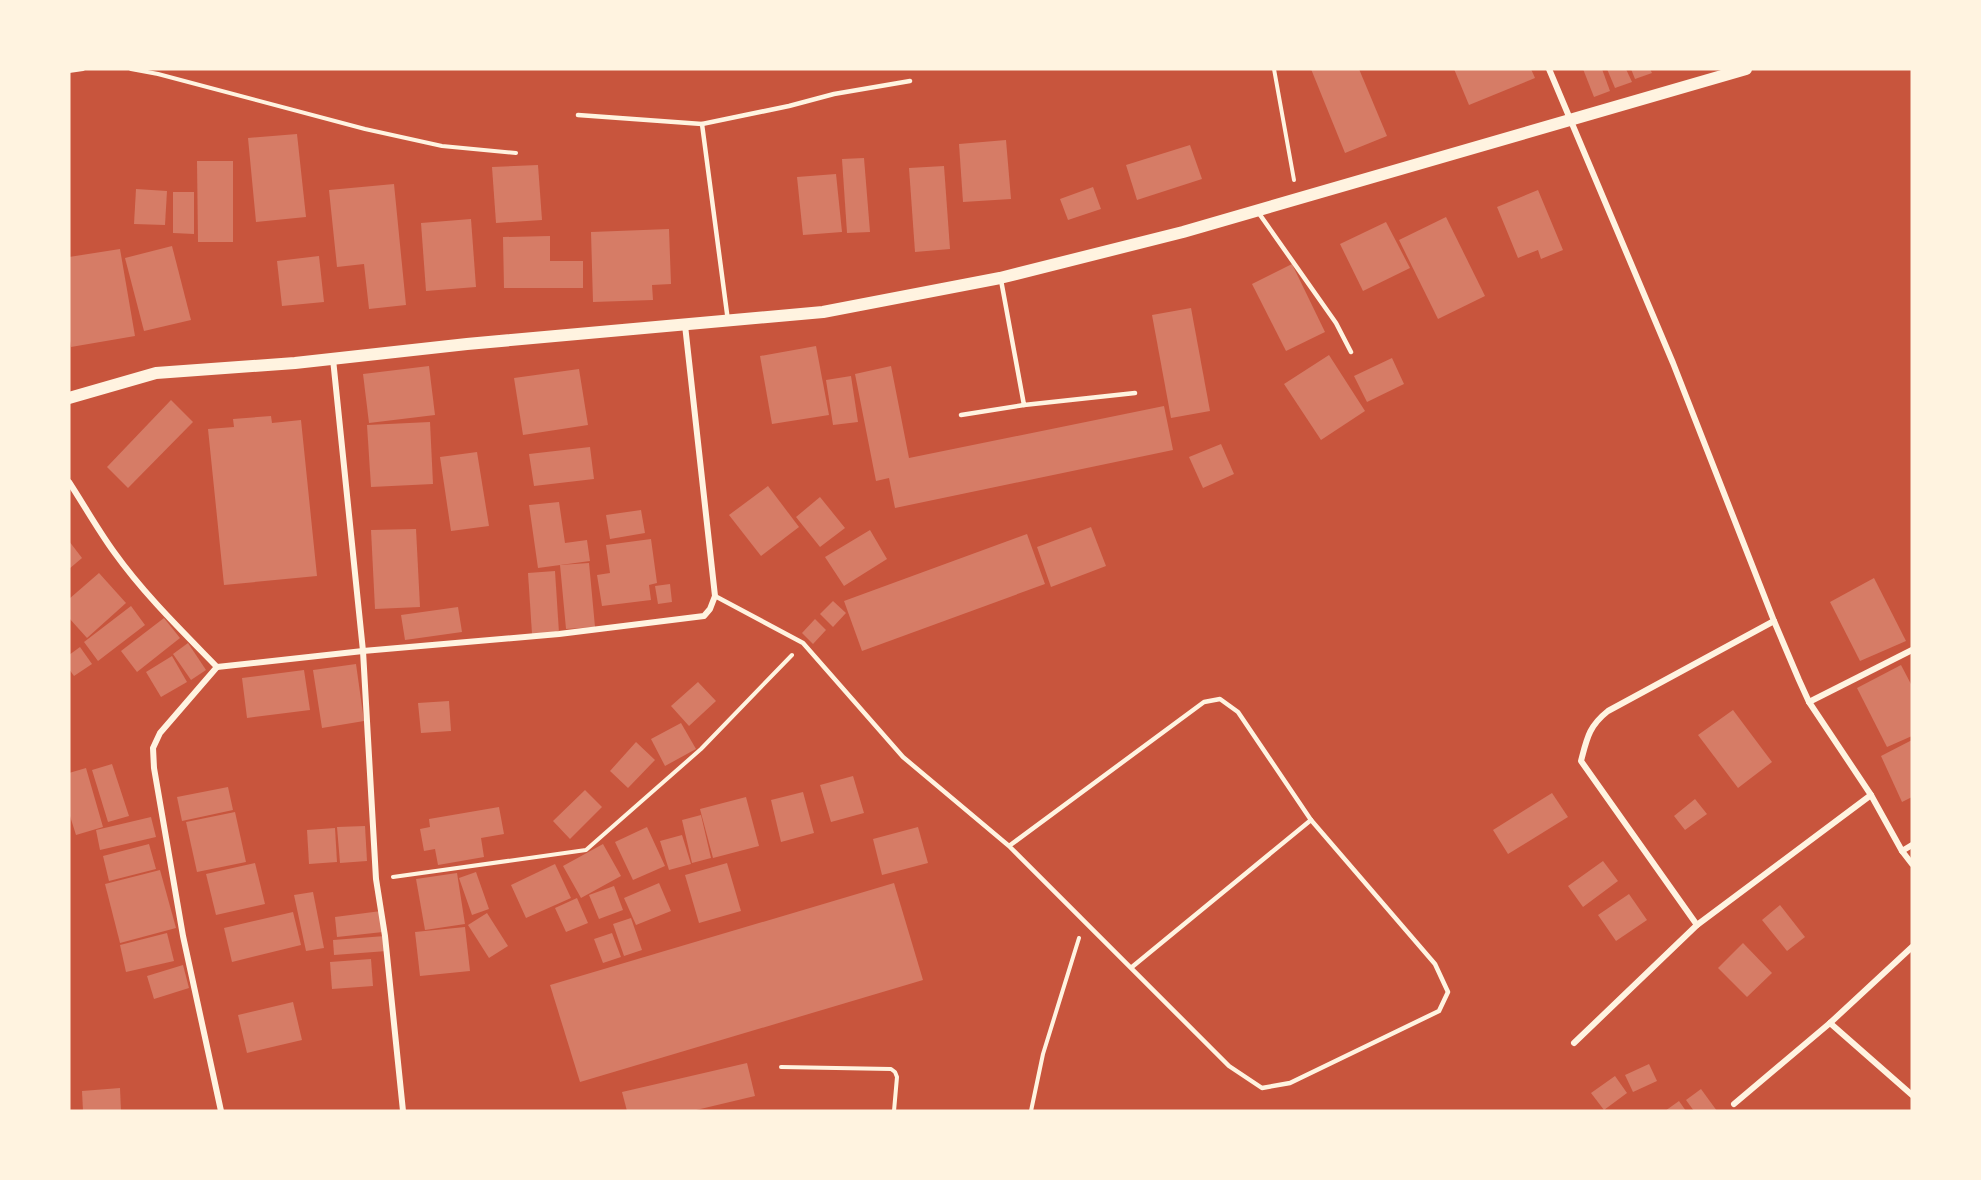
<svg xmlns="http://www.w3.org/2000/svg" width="1981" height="1180" font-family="Mulish,sans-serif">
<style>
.building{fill:#d67c66}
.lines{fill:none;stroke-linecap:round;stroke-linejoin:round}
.path{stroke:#fff3e0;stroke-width:4}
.service{stroke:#fff3e0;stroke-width:4.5}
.minor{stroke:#fff3e0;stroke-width:6}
.secondary{stroke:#fff3e0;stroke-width:12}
</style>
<rect width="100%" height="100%" fill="#c8553d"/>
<g class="building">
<path d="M1311,69H1359L1387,136L1345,153Z"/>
<path d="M1454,69H1531L1535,78L1469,105Z"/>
<path d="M1583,69H1602L1610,91L1594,97Z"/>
<path d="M1607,69H1626L1632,82L1615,88Z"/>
<path d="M1631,69H1650L1652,73L1635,79Z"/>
<path d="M297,134L306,217L256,222L248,138Z"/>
<path d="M1006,140L1011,199L963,202L959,144Z"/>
<path d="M1190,145L1202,179L1137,200L1126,165Z"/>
<path d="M864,158L870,232L847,233L842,159Z"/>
<path d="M197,161H233V242H198Z"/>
<path d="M538,165L542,220L496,223L492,167Z"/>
<path d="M944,166L950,249L915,252L909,168Z"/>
<path d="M836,174L842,232L803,235L797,177Z"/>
<path d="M394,184L406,305L369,309L364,264L337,267L329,190Z"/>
<path d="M1093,187L1101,209L1068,220L1060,199Z"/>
<path d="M136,189L167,191L165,225L134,224Z"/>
<path d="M1538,190L1563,250L1541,259L1538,250L1518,258L1497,207Z"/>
<path d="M173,192H194V234L173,233Z"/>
<path d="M1446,217L1485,296L1438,319L1399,240Z"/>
<path d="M471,219L476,287L426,291L421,223Z"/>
<path d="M1386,222L1410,268L1363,291L1340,244Z"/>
<path d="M669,229L671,284L652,285L653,300L593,302L591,232Z"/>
<path d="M550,236V261H583V288H504L503,237Z"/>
<path d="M172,246L191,320L144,331L125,258Z"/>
<path d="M120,249L135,336L71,347L69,334V257Z"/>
<path d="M319,256L324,302L282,306L277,261Z"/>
<path d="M1292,264L1325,332L1286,351L1252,284Z"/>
<path d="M1191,308L1210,411L1171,418L1152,315Z"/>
<path d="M816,346L829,415L772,424L760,356Z"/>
<path d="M1329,355L1365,411L1321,440L1284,384Z"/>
<path d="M1392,358L1404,384L1367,402L1354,376Z"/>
<path d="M429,366L435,415L369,423L363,374Z"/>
<path d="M891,366L909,458L1164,406L1173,450L895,508L889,478L876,481L855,374Z"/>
<path d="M579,369L588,425L523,435L514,378Z"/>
<path d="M851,376L858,422L833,425L826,380Z"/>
<path d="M171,400L193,422L128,488L107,467Z"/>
<path d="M271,416L272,423L301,420L317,576L224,585L208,429L234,427L233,419Z"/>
<path d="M430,422L433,484L371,487L367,425Z"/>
<path d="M1221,444L1234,474L1203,488L1189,457Z"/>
<path d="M590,447L594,479L534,486L529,454Z"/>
<path d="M477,452L489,526L451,531L440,457Z"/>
<path d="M768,486L799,527L761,556L729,515Z"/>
<path d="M820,497L845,528L820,547L796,517Z"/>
<path d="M559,502L565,543L587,540L590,561L538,568L529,505Z"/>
<path d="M641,510L645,533L610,539L606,515Z"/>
<path d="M1091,527L1106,566L1051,587L1037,547Z"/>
<path d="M416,529L420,607L375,609L371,530Z"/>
<path d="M870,530L887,559L844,586L825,557Z"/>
<path d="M1027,534L1045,584L862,651L844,601Z"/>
<path d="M651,539L657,583L649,585L651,600L602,606L597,575L610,573L606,545Z"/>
<path d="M69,541L82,558L69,569Z"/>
<path d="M589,563L595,627L566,629L560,565Z"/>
<path d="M555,571L559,633L532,634L528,573Z"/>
<path d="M99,573L126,603L87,638L69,618V599Z"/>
<path d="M1874,578L1906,641L1860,661L1830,602Z"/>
<path d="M670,584L672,602L658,604L655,586Z"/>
<path d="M833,601L846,613L833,627L820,614Z"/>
<path d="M131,606L145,625L98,661L84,642Z"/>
<path d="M458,607L462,632L405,640L401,615Z"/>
<path d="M164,618L180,638L137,672L121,651Z"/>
<path d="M815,619L826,630L813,644L802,633Z"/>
<path d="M188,643L206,670L191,680L173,654Z"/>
<path d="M80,647L92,664L74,676L69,669V655Z"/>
<path d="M172,656L187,682L161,697L146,672Z"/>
<path d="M356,664L364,721L322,728L313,670Z"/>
<path d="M1901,665L1912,686V736L1887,747L1857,688Z"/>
<path d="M304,670L310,710L247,718L242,678Z"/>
<path d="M698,682L716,701L689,726L671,706Z"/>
<path d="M449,701L451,731L421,733L418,703Z"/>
<path d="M1733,710L1772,762L1738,788L1698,735Z"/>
<path d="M681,723L696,749L665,766L651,739Z"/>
<path d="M1912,740V797L1902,802L1881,756Z"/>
<path d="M636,742L655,760L628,788L610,771Z"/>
<path d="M112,764L129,816L108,822L92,770Z"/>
<path d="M86,768L103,827L76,835L70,816H69V773Z"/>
<path d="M853,776L864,813L831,822L820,785Z"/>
<path d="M228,787L233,810L182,821L177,797Z"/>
<path d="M585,790L602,807L570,839L553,821Z"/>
<path d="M803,792L814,833L781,842L771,800Z"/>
<path d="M1552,793L1568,817L1508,854L1493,830Z"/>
<path d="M746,797L759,846L713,858L700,809Z"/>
<path d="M1695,799L1707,814L1685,830L1674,816Z"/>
<path d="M499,807L504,834L481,838L484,857L438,865L435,849L424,851L420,829L430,827L429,819Z"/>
<path d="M235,812L246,862L197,872L186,822Z"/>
<path d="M701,815L711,858L692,863L682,820Z"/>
<path d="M151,817L156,837L100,850L96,830Z"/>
<path d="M365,826L367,861L340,863L337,827Z"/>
<path d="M647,827L665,866L633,880L615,842Z"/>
<path d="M918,827L928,863L882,875L873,839Z"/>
<path d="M335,828L337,862L309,864L307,830Z"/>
<path d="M682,835L691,864L669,870L660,841Z"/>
<path d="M149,844L156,869L109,881L103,856Z"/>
<path d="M603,844L621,876L581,898L563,866Z"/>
<path d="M1603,861L1618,881L1583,907L1568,886Z"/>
<path d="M255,863L265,904L216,915L206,874Z"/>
<path d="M727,863L741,911L699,923L685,875Z"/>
<path d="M555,864L571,898L526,918L511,885Z"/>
<path d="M160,870L176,928L120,943L105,884Z"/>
<path d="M476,872L489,909L472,915L459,878Z"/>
<path d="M457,873L465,924L425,930L416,879Z"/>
<path d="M659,883L671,911L636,925L624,898Z"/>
<path d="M894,883L923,980L580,1082L550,985Z"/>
<path d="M614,886L623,910L599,919L589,895Z"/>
<path d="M313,892L324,948L306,951L294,895Z"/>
<path d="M1629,894L1647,920L1616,941L1598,915Z"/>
<path d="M577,898L588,923L566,932L555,908Z"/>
<path d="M1780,905L1805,937L1787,951L1762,920Z"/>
<path d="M381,911L383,932L337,937L335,917Z"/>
<path d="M293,912L301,945L232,962L224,928Z"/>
<path d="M487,913L508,946L489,958L468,925Z"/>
<path d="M631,918L642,950L624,956L613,924Z"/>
<path d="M465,927L470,971L420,976L415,932Z"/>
<path d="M167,933L174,961L126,972L120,945Z"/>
<path d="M612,933L621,957L603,963L594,939Z"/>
<path d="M385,936L387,951L334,955L333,940Z"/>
<path d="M1743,943L1772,973L1747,997L1718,968Z"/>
<path d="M371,959L373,986L332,989L330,962Z"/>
<path d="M183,965L189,988L154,999L147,976Z"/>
<path d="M293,1002L302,1040L247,1053L238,1015Z"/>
<path d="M747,1063L755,1096L692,1111H627L622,1092Z"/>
<path d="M1649,1064L1657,1081L1633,1092L1625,1075Z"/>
<path d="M1615,1076L1627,1093L1604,1110L1591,1093Z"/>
<path d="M120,1088L121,1111H83L82,1091Z"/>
<path d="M1701,1089L1717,1111H1694L1686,1100Z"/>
<path d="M1679,1101L1686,1111H1665Z"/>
</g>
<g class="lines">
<g class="path">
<path d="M131,69L158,74L365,129L442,146L516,153"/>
<path d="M1274,69L1294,180"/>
<path d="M69,71L83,69"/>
<path d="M393,877L586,850L701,749L792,655"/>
<path d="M781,1067L891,1069L895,1072L897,1077L894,1111"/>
<path d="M1031,1111L1043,1054L1079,938"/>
</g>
<g class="service">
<path d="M578,115L702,124L789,106L834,94L910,81"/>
<path d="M702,124L728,321"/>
<path d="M1258,212L1336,323L1351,352"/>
<path d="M1001,280L1024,405L1135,393"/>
<path d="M961,415L1024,405"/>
<path d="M715,596L803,643L903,757L1009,846L1229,1066L1262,1088L1290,1083L1439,1011L1448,992L1435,964L1311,820L1238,712L1220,699L1204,702L1009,846"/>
<path d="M1132,967L1311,820"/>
</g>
<g class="minor">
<path d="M1549,69L1673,363L1774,621L1799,680L1809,702L1871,795L1902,851L1912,864"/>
<path d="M333,359L363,651L376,879L385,936L403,1111"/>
<path d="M69,482C84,505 98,530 114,552C144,594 181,630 217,667L160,733L153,748L154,768L183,936L221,1111"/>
<path d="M217,667L363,651L559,634L704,616L710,609L715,596L685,325"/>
<path d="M1809,702L1912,650"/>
<path d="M1902,851L1912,845"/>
<path d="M1697,925L1581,761C1587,738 1589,726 1608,711L1774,621"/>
<path d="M1830,1023L1912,1095"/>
<path d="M1574,1043L1697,925L1871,795"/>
<path d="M1734,1104L1830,1023L1912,947"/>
</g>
<path class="secondary" d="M69,398L156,373L295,363L467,344L823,312L1000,278L1183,232L1746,69"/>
</g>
<rect width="1981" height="1180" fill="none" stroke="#fff3e0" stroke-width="141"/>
</svg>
